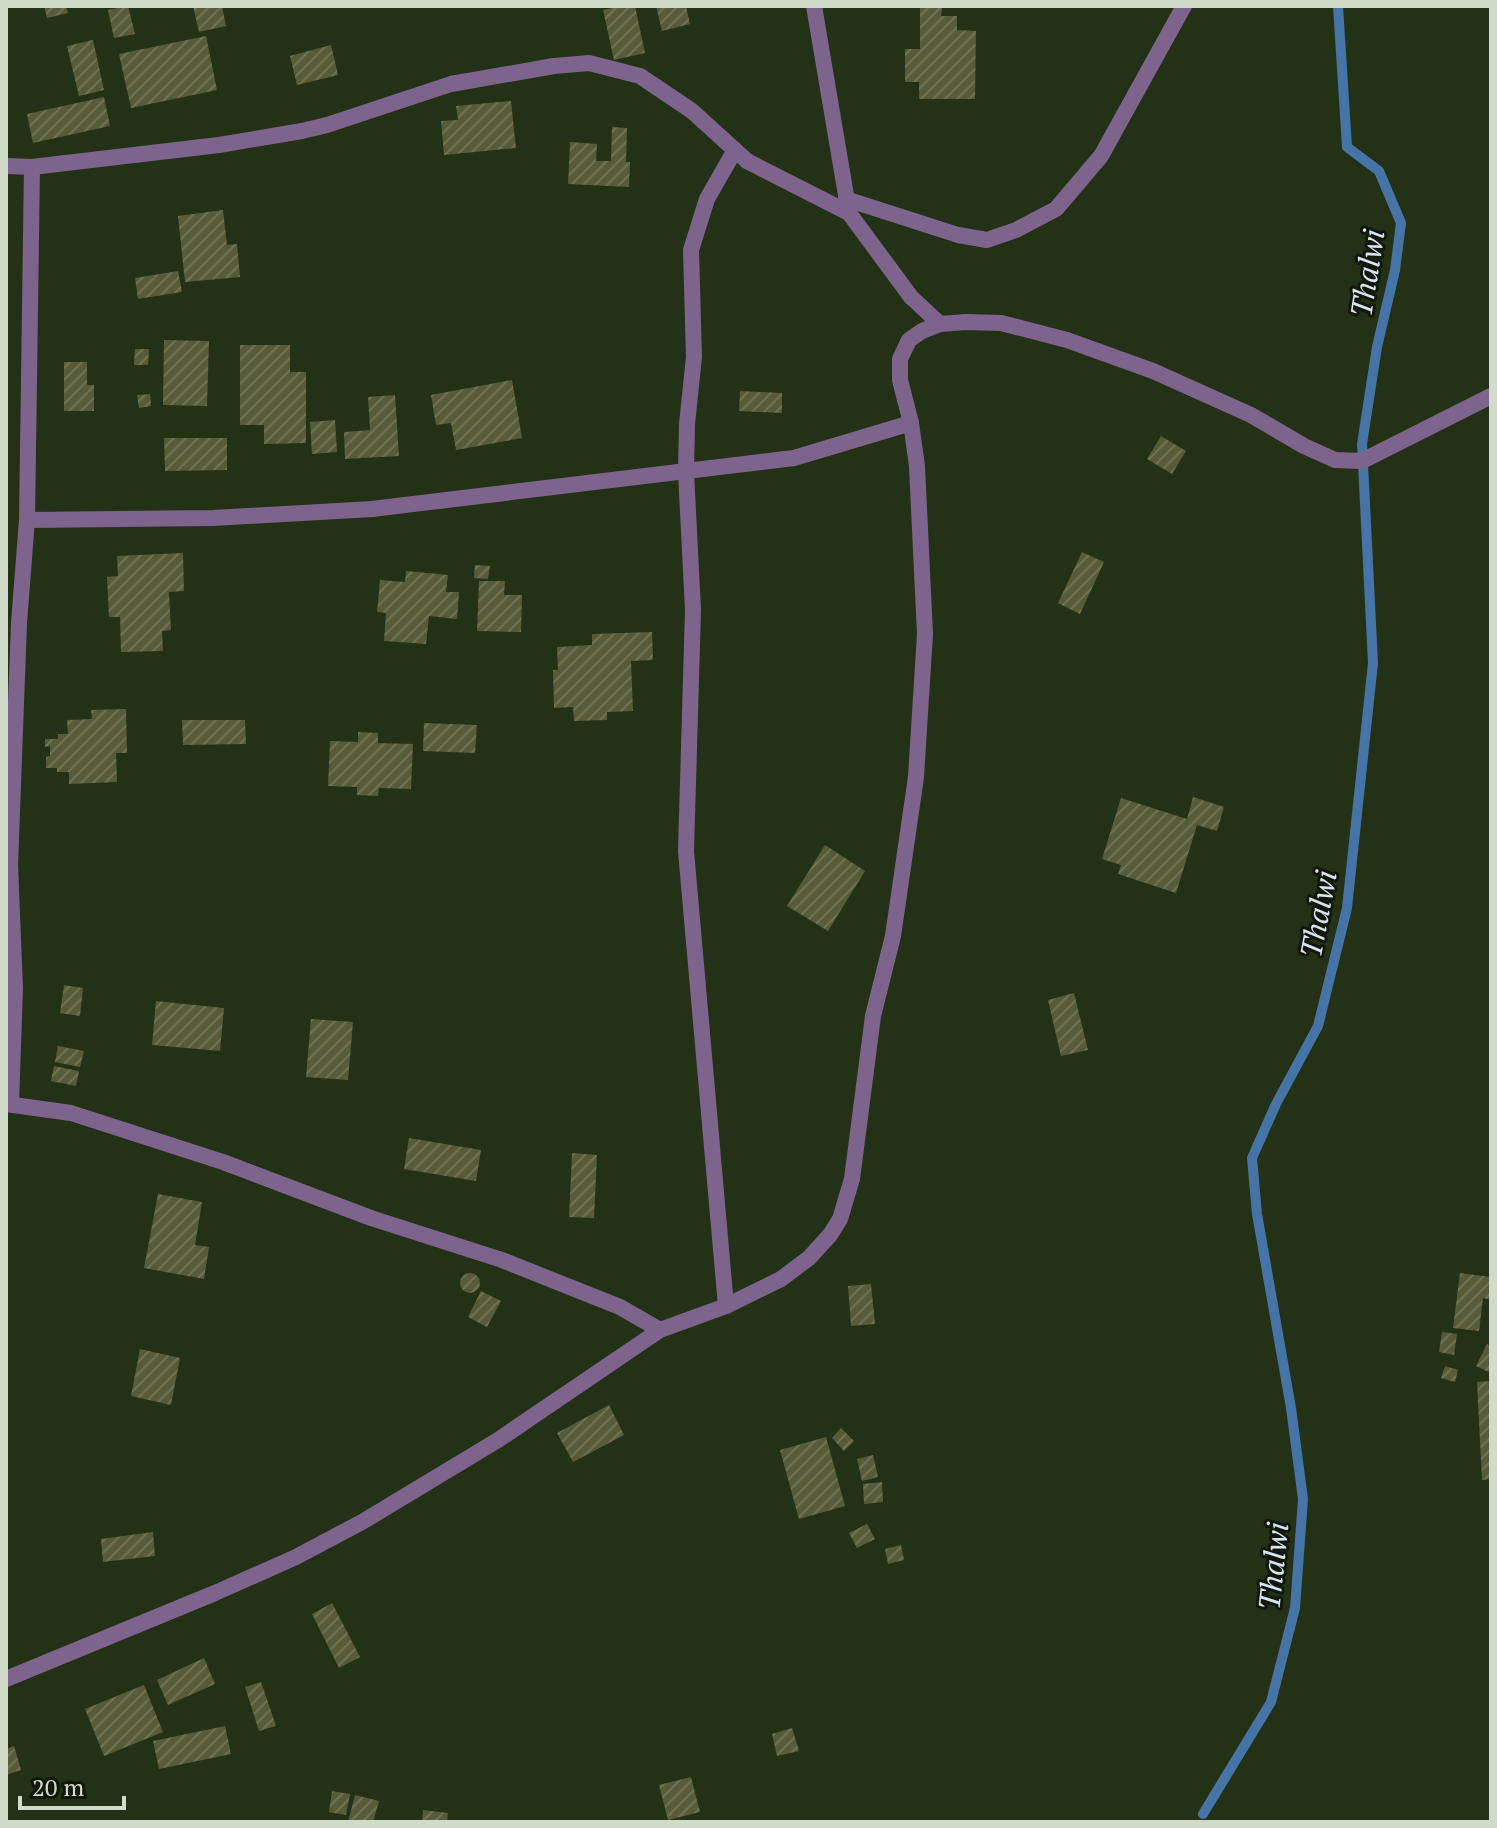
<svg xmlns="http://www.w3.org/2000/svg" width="1497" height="1828" font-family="'PT Serif',serif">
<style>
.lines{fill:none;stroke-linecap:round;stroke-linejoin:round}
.stream{stroke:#4774a6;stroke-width:10}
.building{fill:url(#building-hatch)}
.street{stroke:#7e648d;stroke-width:16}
.labels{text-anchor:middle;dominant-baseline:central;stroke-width:6;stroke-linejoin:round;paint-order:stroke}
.water-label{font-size:30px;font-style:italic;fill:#d7e4f3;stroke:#11170b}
</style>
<defs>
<pattern id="building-hatch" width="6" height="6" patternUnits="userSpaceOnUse" patternTransform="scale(2)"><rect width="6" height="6" fill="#585b39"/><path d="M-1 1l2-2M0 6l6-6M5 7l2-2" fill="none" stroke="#6f7254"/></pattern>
</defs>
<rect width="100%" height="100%" fill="#233216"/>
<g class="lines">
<path class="stream" d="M1203,1814L1271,1702L1295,1608L1303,1499L1291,1408L1257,1214L1252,1158L1276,1104L1318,1026L1347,908L1373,663L1362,444L1377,347L1395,270L1401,223L1379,171L1347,147L1338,6"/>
</g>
<g class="building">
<path d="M44,6H66L68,13L47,18Z"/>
<path d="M128,6L135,34L114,38L108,10Z"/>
<path d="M193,6H222L226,26L199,32Z"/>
<path d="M621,6H635L645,53L614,60L603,10Z"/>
<path d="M656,6H686L690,24L662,31Z"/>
<path d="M920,8H942L941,16H957V30L976,31L975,99H919V82H905V49H920Z"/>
<path d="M206,36L217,90L131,108L119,54Z"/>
<path d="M93,40L104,90L79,96L67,46Z"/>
<path d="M331,45L338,75L297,85L290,56Z"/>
<path d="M104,97L110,126L33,143L27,114Z"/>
<path d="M511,101L516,148L444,155L441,121L458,120L456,106Z"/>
<path d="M612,127L627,128L626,162H630L629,187L568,184L570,142L597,144L596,161H611Z"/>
<path d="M223,210L227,245L237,244L240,277L185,282L178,216Z"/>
<path d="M178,271L182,292L138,299L135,278Z"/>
<path d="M164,340L209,341L207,406L163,405Z"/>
<path d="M240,345H290V372H306V443L264,444V425H240Z"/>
<path d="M135,349H149L148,365H134Z"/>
<path d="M64,362H87V385H94V411H64Z"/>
<path d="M512,380L522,438L456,450L451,423L436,425L431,395Z"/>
<path d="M740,391L782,393V413L739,411Z"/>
<path d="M150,394L151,406L139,408L137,395Z"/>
<path d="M395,395L399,456L345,459L344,432L370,430L368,397Z"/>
<path d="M335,420L337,452L312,454L310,422Z"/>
<path d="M1161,436L1186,451L1172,474L1147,459Z"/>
<path d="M164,438H227V470L165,471Z"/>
<path d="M1082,552L1104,562L1080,614L1058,603Z"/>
<path d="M183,553L184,591L169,592L171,630L162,631L163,651L121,652L120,617H109L107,577L118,576L117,556Z"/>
<path d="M475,565L490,566L488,579L474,578Z"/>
<path d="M406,571L448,575L446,592H459L457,619L429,616L426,644L384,641L386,613L377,612L380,580L405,582Z"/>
<path d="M479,581H505L504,595H522L521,632L477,631Z"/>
<path d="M652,632L653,660L631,661L633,711L607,712V720L574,721L573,707L554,708L553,670H558L557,647L592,645V634Z"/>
<path d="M126,709L127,753H116L117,782L69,784V772H57V768H46V757L50,756V746L45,747V739H58V734H68L67,720L92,719L91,710Z"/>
<path d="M182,720H245L246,744L183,745Z"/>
<path d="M424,723L477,725L475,753L423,751Z"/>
<path d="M358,732L378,733V743L413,744L411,789L379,788L378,796L357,795V787L328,786L330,741L358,742Z"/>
<path d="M1193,797L1224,807L1217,831L1197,825L1176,893L1118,874L1121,865L1102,859L1121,798L1187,819Z"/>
<path d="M825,845L865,871L828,931L787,906Z"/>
<path d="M64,985L83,988L80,1016L60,1013Z"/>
<path d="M1074,993L1088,1050L1061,1056L1048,1000Z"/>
<path d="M156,1001L224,1008L220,1051L152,1045Z"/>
<path d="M311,1019L353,1022L348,1080L306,1077Z"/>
<path d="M58,1046L84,1051L80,1067L55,1062Z"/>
<path d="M54,1066L79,1071L76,1086L51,1081Z"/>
<path d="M409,1138L481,1150L476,1181L404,1169Z"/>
<path d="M572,1153L597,1155L594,1218L569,1217Z"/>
<path d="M158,1194L202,1202L195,1245L209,1247L204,1279L144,1268Z"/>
<circle cx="470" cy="1283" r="10"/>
<path d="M1460,1273L1491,1277V1300L1483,1298L1479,1331L1453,1328Z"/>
<path d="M871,1284L875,1324L851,1326L848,1286Z"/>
<path d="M481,1291L501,1301L487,1327L468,1317Z"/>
<path d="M1442,1332L1457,1334L1454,1355L1439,1352Z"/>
<path d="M1487,1344L1491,1346V1373L1476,1366Z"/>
<path d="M140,1349L180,1358L171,1405L131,1396Z"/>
<path d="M1445,1366L1458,1370L1455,1382L1441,1378Z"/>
<path d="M1491,1381V1479L1482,1480L1477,1382Z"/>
<path d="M609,1405L624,1435L573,1462L557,1433Z"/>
<path d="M841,1428L854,1441L844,1451L832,1438Z"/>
<path d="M826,1437L845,1506L799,1519L780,1450Z"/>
<path d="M873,1455L878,1477L862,1481L857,1459Z"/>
<path d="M882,1482L883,1502L864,1504L863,1484Z"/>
<path d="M867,1524L875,1539L857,1548L849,1533Z"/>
<path d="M153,1532L155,1556L103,1562L101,1539Z"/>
<path d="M901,1545L904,1560L888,1564L885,1549Z"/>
<path d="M332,1603L360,1657L339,1668L312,1614Z"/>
<path d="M204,1658L215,1684L168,1705L157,1680Z"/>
<path d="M261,1682L276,1726L259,1731L245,1687Z"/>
<path d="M144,1685L163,1732L104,1756L85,1709Z"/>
<path d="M225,1726L231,1754L159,1769L153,1741Z"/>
<path d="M792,1728L799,1751L777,1756L772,1734Z"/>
<path d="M14,1746L21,1770L6,1775V1749Z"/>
<path d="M691,1777L700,1812L668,1820L659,1785Z"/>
<path d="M332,1791L350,1794L346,1815L329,1812Z"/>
<path d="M355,1795L379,1801L373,1822H348Z"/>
<path d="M423,1810L448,1813L447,1822H422Z"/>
</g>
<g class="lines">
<g class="street">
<path d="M814,6L848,207"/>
<path d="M6,166L32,167L219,145L302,131L327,125L451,84L554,66L589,63L640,76L692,111L747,161L849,213L911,297L940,324"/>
<path d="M846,199L958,235L987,240L1016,230L1056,209L1101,156L1184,6"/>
<path d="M27,520L213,518L372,509L794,458L911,423"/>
<path d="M6,1104L71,1113L223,1162L371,1218L502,1260L620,1307L660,1330"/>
<path d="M11,1104L15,988L10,865L19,623L27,520L32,167"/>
<path d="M726,1306L686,851L693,610L686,472L687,424L694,357L691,250L707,199L735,150"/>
<path d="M6,1679L215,1593L296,1557L362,1522L498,1440L660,1330L726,1306L781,1279L809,1258L830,1235L840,1219L852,1179L873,1016L893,936L916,777L925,634L917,466L911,423L900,380V359L909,340L922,331L940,324L966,322L1001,323L1067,340L1153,371L1251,415L1304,446L1335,460L1362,461L1491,396"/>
</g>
</g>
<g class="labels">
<g class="water-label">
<text transform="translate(1367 273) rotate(-81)">Thalwi</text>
<text transform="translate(1318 914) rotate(-79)">Thalwi</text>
<text transform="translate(1273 1566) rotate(-84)">Thalwi</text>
</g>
</g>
<rect width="1497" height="1828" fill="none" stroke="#d1dbca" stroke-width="16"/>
<path d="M20 1796v12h104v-12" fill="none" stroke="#d1dbca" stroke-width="4"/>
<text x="32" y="1796" font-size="24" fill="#d1dbca" stroke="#11170b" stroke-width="6" paint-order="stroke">20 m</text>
</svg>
